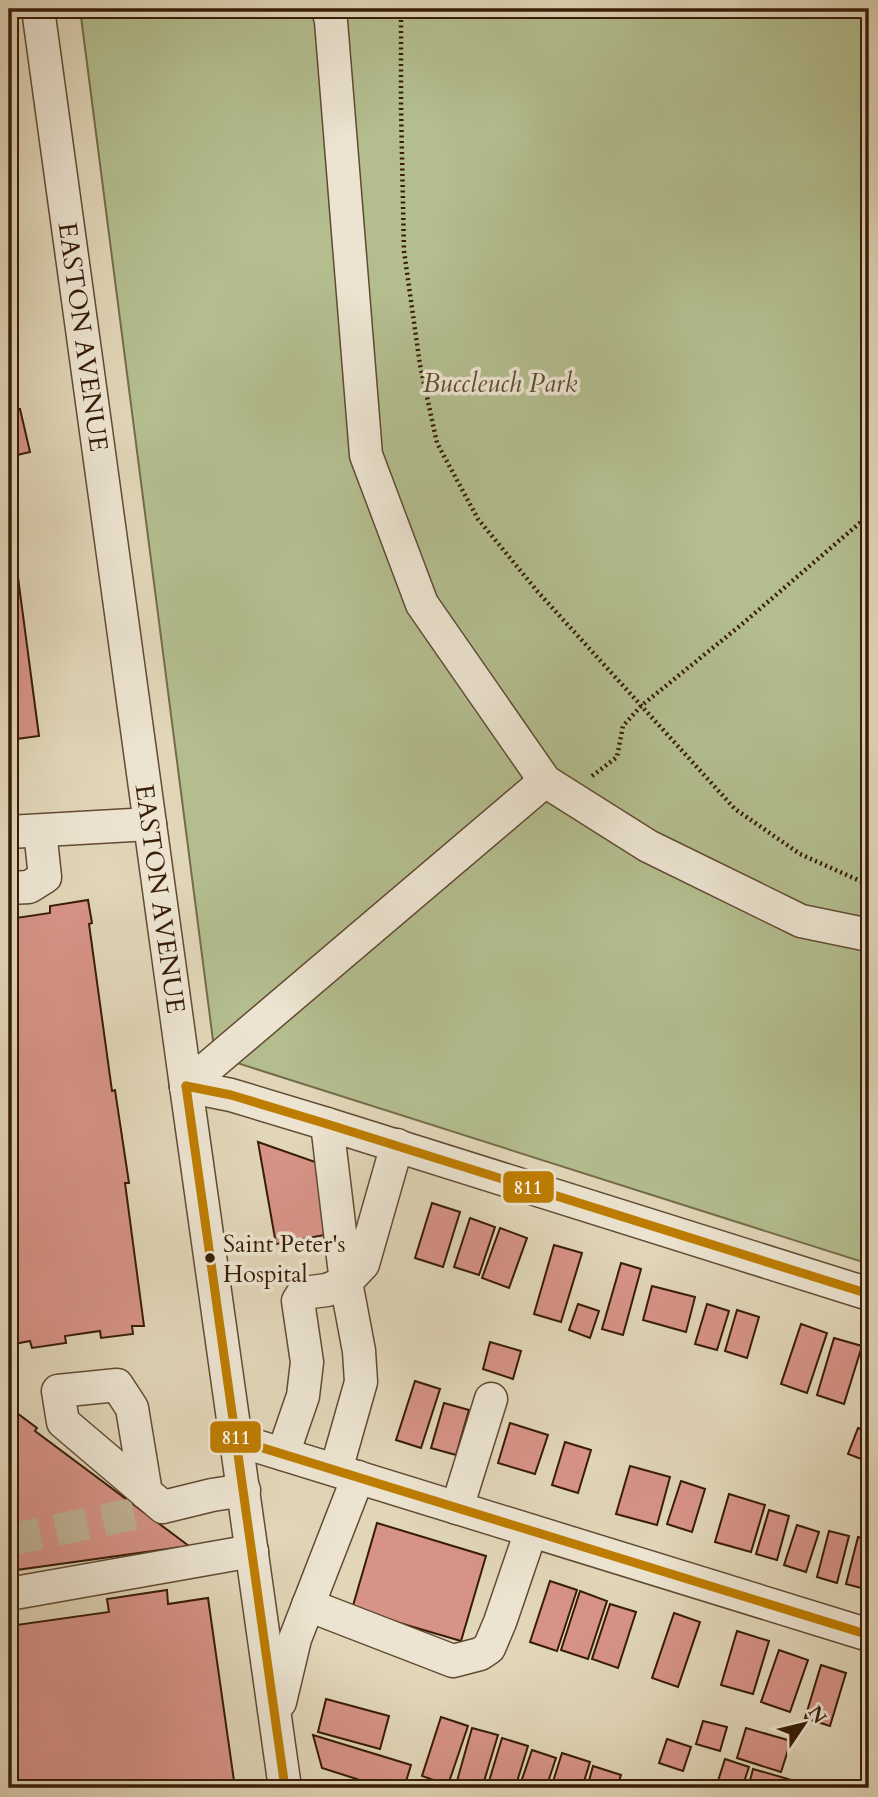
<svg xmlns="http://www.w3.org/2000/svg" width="878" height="1797" font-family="Cardo,serif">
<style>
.green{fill:#b3bd8e;stroke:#766c4a;stroke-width:2}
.building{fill:#d79387;stroke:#381c07;stroke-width:2}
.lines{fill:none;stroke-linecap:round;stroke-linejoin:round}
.minor-tunnel{stroke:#bfb195;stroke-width:32;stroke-dasharray:32 16;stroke-linecap:butt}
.minor-casing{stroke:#624a33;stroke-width:35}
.path{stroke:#381c07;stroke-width:4.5;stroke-dasharray:2 3.5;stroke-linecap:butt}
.minor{stroke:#ece4d1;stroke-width:32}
.bus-1-casing{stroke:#ece4d1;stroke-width:14}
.bus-1{stroke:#be7d02;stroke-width:9}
.bus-dot{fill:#381c07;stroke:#ece4d1;stroke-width:2.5}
.labels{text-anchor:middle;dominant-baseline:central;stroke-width:7;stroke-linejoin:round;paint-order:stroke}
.bus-label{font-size:24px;fill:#381c07;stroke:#ece4d1;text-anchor:start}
.street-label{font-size:26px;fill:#381c07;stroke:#ece4d1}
.park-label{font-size:26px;font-style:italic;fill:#5d4c30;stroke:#ece4d1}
.line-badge{stroke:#ece4d1;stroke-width:2.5}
.badge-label{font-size:19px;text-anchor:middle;font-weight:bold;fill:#fff}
</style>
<rect width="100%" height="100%" fill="#e1d6b8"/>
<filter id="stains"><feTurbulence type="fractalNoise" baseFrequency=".00286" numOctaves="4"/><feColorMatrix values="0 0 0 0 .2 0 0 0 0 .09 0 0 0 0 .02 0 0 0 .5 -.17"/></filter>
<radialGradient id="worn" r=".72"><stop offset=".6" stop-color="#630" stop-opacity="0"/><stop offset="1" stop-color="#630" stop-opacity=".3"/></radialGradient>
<path class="green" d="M80,9H869V1264L215,1056Z"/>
<g class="building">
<path d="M9,360L15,400H9Z"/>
<path d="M20,409L30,452L9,457V411Z"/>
<path d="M17,570L39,736L9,740V571Z"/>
<path d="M88,900L92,923L89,924L112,1091L115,1090L129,1183H125L144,1326H132L133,1334L101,1338L100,1331L65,1336L66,1343L32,1348L30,1341L9,1345V919L50,913V906Z"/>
<path d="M258,1142L318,1163L330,1234L276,1244Z"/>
<path d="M432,1203L460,1212L443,1267L415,1258Z"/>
<path d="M470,1218L495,1227L479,1275L454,1267Z"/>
<path d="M500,1228L527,1238L509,1288L482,1278Z"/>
<path d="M554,1245L582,1253L561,1322L534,1314Z"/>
<path d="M621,1263L641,1269L623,1335L602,1329Z"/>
<path d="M652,1286L695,1297L686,1332L643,1320Z"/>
<path d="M578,1304L599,1311L590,1338L569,1330Z"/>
<path d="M707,1304L729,1311L717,1350L695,1344Z"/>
<path d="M737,1310L759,1317L747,1358L725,1351Z"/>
<path d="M801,1324L827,1333L807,1393L781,1384Z"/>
<path d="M834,1338L862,1346L844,1404L817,1395Z"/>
<path d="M490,1342L521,1351L513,1379L483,1369Z"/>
<path d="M415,1381L440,1389L421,1448L396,1440Z"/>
<path d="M444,1403L469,1410L456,1455L431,1448Z"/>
<path d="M9,1407L37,1428L35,1431L189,1546L9,1571Z"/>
<path d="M510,1423L548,1435L535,1474L498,1463Z"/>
<path d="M858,1428L869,1432V1462L848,1454Z"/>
<path d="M565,1442L591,1450L578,1493L552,1485Z"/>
<path d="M630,1466L670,1477L657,1525L616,1514Z"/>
<path d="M681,1481L705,1489L692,1532L667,1524Z"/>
<path d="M729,1494L765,1505L751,1552L715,1542Z"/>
<path d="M769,1510L789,1516L777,1560L756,1554Z"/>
<path d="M377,1523L486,1556L461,1641L352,1609Z"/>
<path d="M797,1525L819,1532L806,1572L784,1565Z"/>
<path d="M829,1531L849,1536L837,1583L817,1577Z"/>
<path d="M858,1537L869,1540V1590L846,1584Z"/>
<path d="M550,1581L577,1590L557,1651L530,1642Z"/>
<path d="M167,1590L168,1604L208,1598L235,1788H9V1626L109,1612L107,1599Z"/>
<path d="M580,1591L607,1601L588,1659L561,1650Z"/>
<path d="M610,1604L636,1612L618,1668L592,1659Z"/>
<path d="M674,1613L700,1622L678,1687L652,1678Z"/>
<path d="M737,1631L769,1641L753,1694L721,1685Z"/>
<path d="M779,1650L808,1660L790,1712L761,1702Z"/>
<path d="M821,1665L846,1673L830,1726L805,1718Z"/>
<path d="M326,1699L389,1716L380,1749L318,1732Z"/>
<path d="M441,1717L468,1726L448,1785L422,1776Z"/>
<path d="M703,1721L727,1727L720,1751L696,1744Z"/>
<path d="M472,1728L498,1735L482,1788H455Z"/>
<path d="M746,1728L791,1741L781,1772L737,1758Z"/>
<path d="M313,1735L411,1765L404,1788H385L322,1768Z"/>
<path d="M502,1738L528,1746L515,1788H487Z"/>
<path d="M667,1739L691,1747L683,1771L659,1763Z"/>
<path d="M532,1750L556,1758L546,1788H519Z"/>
<path d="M562,1753L590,1762L582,1788H551Z"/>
<path d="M725,1759L749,1767L742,1788H732L717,1784Z"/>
<path d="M593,1766L621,1775L617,1788H587Z"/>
<path d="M753,1769L809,1785L808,1788H748Z"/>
<path d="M633,1781L663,1788H631Z"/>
</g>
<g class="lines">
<path class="minor-tunnel" d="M9,1540L143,1512"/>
<g class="minor-casing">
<g id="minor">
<path d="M38,9L186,1086L285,1788"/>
<path d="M328,9L331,21L366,455L422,604L545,781L648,846L801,921L869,935"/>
<path d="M9,832L150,824"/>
<path d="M9,888L29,887L45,877L40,831"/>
<path d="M186,1086L231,1095L327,1124L869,1294"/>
<path d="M186,1086L545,781"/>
<path d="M327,1124L346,1282L359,1351L361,1382L336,1470"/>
<path d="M237,1440L869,1635"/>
<path d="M283,1454L303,1396L307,1362L298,1301L303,1293L327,1290L346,1282L363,1264L397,1145"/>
<path d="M146,1493L132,1408L117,1385L58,1391L63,1422L163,1507L212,1495L244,1490"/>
<path d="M457,1508L491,1399"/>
<path d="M9,1594L252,1551"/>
<path d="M308,1605L453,1661L480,1654L489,1648L500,1622L531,1531"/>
<path d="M280,1702L295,1639L358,1477"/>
</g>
</g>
<g class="path">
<path d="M401,9V108L404,251L420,365L437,443L478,519L538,592L735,809L800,854L869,885"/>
<path d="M592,776L617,757L623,726L641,706L741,625L869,515"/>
</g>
<use href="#minor" class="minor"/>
<g class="bus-1-casing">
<g id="bus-1">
<path d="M186,1086L231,1095L327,1124L869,1294"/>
<path d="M186,1086L285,1788"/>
<path d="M237,1440L869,1635"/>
</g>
</g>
<use href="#bus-1" class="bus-1"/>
</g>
<circle class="bus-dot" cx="210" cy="1258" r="6"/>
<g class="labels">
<g class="bus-label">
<text x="223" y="1244">Saint Peter's<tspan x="223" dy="30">Hospital</tspan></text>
</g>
<g class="street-label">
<text transform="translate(83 337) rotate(82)">EASTON AVENUE</text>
<text transform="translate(160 899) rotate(82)">EASTON AVENUE</text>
</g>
<g class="park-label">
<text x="500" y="383">Buccleuch Park</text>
</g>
</g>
<g class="line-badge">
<rect x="502" y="1170" width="53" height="34" rx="7" fill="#be7d02"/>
<rect x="209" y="1420" width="53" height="34" rx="7" fill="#be7d02"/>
</g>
<g class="badge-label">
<text x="528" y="1194">811</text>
<text x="236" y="1444">811</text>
</g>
<rect width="878" height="1797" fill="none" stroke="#e1d6b8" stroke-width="35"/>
<rect x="10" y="10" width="857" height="1776" fill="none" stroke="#381c07" stroke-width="3.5"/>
<rect x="18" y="18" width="843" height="1762" fill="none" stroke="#381c07" stroke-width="2"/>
<g transform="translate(804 1724) rotate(55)" stroke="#ece4d1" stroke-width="5" paint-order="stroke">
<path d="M0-5L12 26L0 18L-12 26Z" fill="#381c07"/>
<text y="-10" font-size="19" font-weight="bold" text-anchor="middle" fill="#381c07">N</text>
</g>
<rect width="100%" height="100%" filter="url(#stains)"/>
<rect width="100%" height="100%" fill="url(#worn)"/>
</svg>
